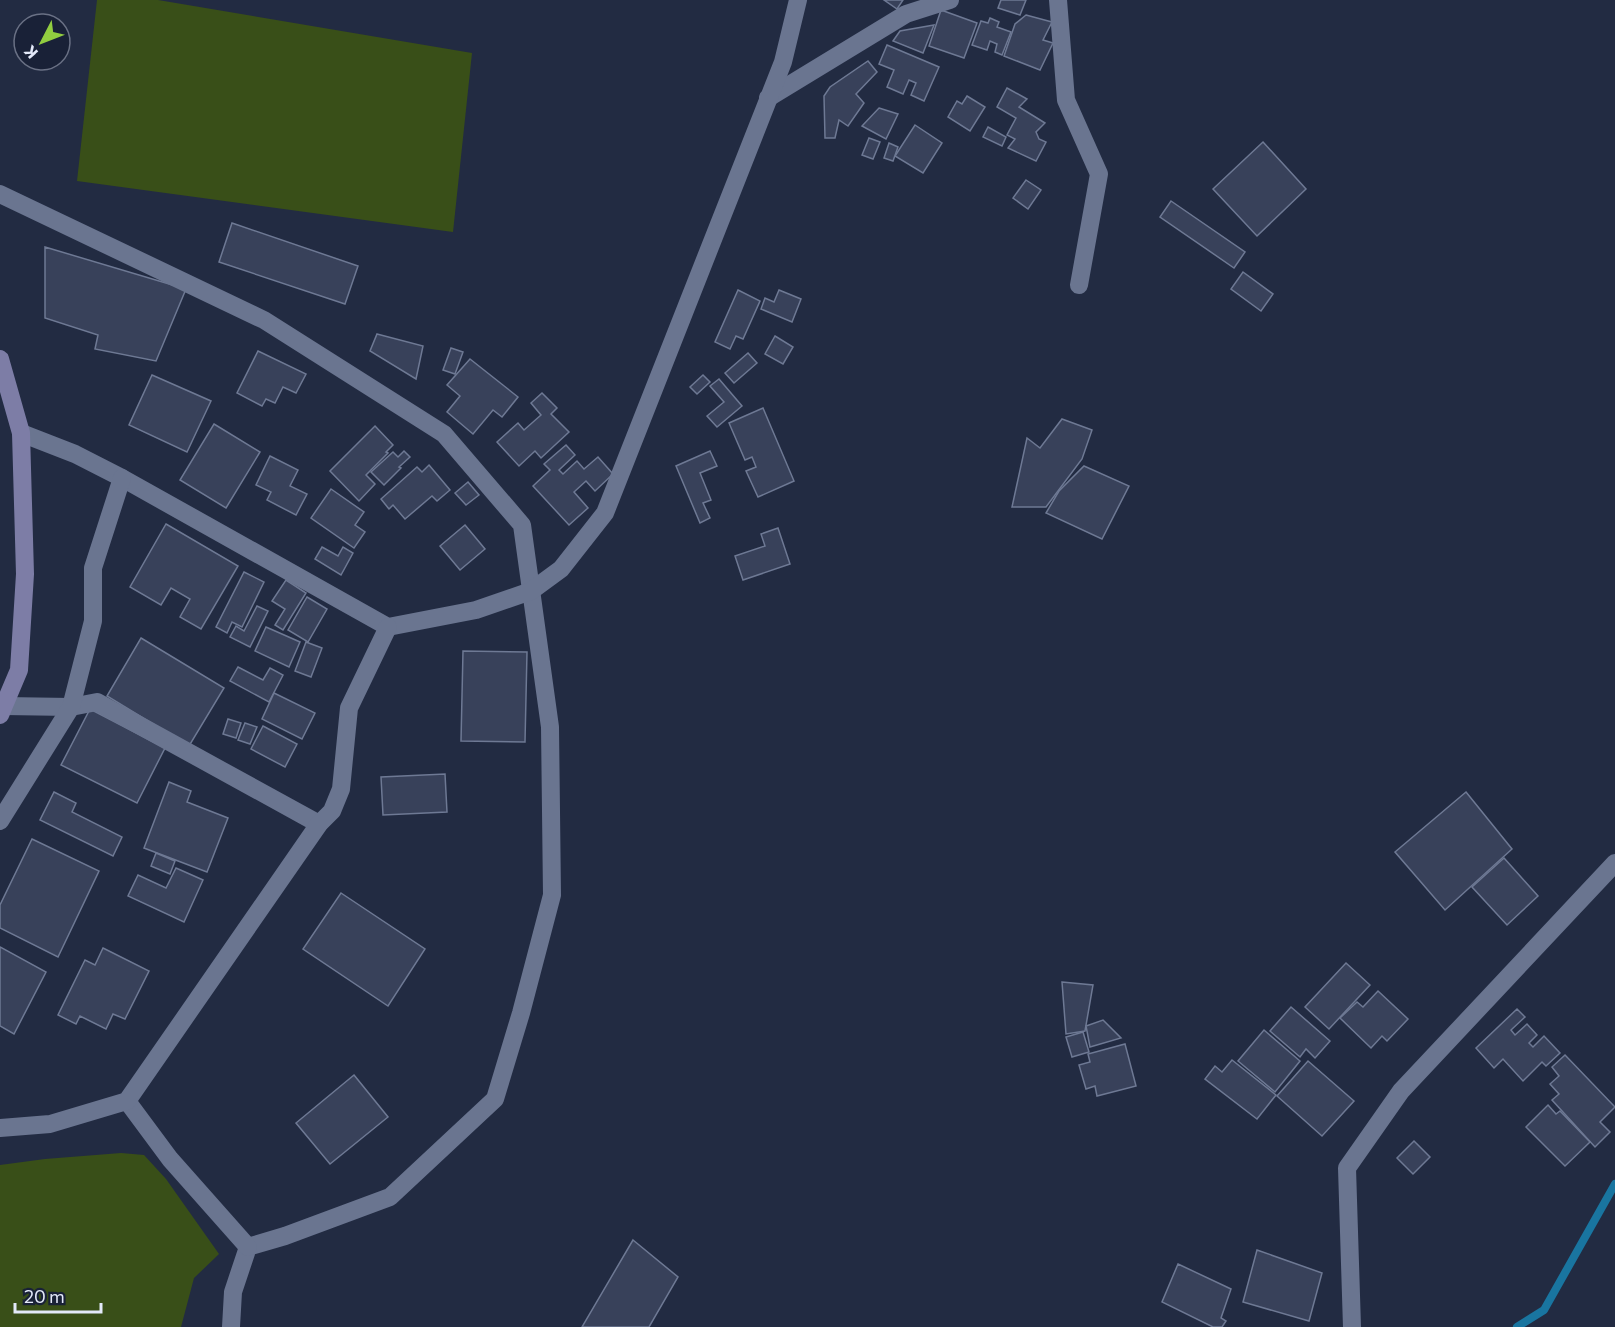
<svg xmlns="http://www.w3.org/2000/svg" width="1615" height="1327" font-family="Commissioner,sans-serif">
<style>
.green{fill:#394f18}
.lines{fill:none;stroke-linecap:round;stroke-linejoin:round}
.stream{stroke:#1975a0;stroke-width:8}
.building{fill:#38415a;stroke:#6e7994;stroke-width:1.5}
.street{stroke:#6a7590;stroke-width:18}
.secondary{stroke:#7d7da6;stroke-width:18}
</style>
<rect width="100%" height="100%" fill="#222b42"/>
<g class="green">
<path d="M97,0H158L472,53L453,232L77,181Z"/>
<path d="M121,1153L144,1155L166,1179L219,1254L194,1278L181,1327H0V1165L45,1159Z"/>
</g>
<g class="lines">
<path class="stream" d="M1517,1327L1544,1310L1615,1184"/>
</g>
<g class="building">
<path d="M884,0H903L897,9Z"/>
<path d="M1001,0H1026L1020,15L998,8Z"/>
<path d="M941,10L977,23L964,58L929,46Z"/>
<path d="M1026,15L1052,22L1043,40L1053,43L1040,70L1004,56L1015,24Z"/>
<path d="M990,18L999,22L997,27L1011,32L1002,55L995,52L997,44L990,41L987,50L972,45L981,21L988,23Z"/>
<path d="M934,25L923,53L893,41L900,31Z"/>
<path d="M887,45L939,67L924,101L911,95L916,83L909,80L903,94L887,87L894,70L879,64Z"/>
<path d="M868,61L877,72L856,94L864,103L848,126L839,120L835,138H825L824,96L830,87Z"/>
<path d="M1007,88L1027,99L1019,107L1045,123L1036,132L1039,139L1046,142L1036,161L1008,148L1015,139L1007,135L1016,118L997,107Z"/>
<path d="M967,96L985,107L970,131L948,117L957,101L962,104Z"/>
<path d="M879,108L898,114L886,139L862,126Z"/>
<path d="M915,125L942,143L923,173L895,156Z"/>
<path d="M988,127L1006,137L1002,146L983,137Z"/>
<path d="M869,138L880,142L873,159L862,155Z"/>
<path d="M1263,142L1306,189L1257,236L1213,189Z"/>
<path d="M889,143L898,147L893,161L884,158Z"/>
<path d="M1026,180L1041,190L1028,209L1013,198Z"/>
<path d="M1171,201L1245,252L1234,268L1160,217Z"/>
<path d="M232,223L358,266L345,304L219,262Z"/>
<path d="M45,247L186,289L156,361L95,349L98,335L45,318Z"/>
<path d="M1243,272L1273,294L1261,311L1231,289Z"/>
<path d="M738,290L760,301L743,339L736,336L730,349L715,342Z"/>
<path d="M779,290L801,299L792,322L761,309L765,298L774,302Z"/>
<path d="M377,334L423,346L416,379L370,351Z"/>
<path d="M775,336L793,347L783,364L765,354Z"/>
<path d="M451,348L463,352L455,374L443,370Z"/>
<path d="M258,351L306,374L296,393L283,387L275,403L266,399L262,406L237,393Z"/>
<path d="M748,353L757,363L734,383L725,373Z"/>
<path d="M470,359L518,397L502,417L493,410L473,434L447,412L460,396L447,385Z"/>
<path d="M152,375L211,401L187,452L129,425Z"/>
<path d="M703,375L710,382L697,394L690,387Z"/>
<path d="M719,379L742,406L717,427L707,416L724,402L710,386Z"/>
<path d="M542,393L557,408L551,414L569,432L541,458L535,451L519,466L497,442L518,423L524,430L541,415L531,403Z"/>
<path d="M763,408L794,481L758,497L746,471L756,467L752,457L745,460L729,423Z"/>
<path d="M1062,419L1092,430L1082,459L1046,507H1012L1027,438L1040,448Z"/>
<path d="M214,424L260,452L226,508L180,480Z"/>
<path d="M375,426L393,445L386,452L388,453L366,475L375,484L359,501L330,471Z"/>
<path d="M566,445L575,455L559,470L563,474L577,461L584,469L598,457L613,474L595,491L586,481L574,492L588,508L569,525L533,486L550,470L544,464Z"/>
<path d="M404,451L410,457L399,467L401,468L384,485L371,472L393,452L398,457Z"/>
<path d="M710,451L717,466L700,473L711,500L703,503L710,518L700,523L676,466Z"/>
<path d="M270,456L298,470L290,486L307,494L296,515L267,500L271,492L256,485Z"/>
<path d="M429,465L450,490L437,501L432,496L405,519L393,505L389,509L381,499L417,467L422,472Z"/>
<path d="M1084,466L1129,486L1102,539L1046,513L1059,491Z"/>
<path d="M468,482L479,495L466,505L455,493Z"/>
<path d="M331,489L364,512L355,525L365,532L354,548L311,518Z"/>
<path d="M166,524L238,566L201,629L180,617L190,599L171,588L161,605L130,587Z"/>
<path d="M465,525L485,549L460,570L440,546Z"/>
<path d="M778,528L790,564L743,580L735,556L765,546L761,534Z"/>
<path d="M322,547L338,556L343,547L353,553L341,575L315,559Z"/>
<path d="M244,572L264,582L242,627L232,622L227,633L216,627Z"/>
<path d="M286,580L306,593L283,630L275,625L285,609L272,601Z"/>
<path d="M307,597L327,609L308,642L288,630Z"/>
<path d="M257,606L268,611L250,647L230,637L236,626L244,631Z"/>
<path d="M266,627L300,642L289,667L255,651Z"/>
<path d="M141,638L224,688L189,746L107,696Z"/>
<path d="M306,642L322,648L311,677L295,671Z"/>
<path d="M463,651L527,652L525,742L461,741Z"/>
<path d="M238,667L263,680L270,668L283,675L269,702L230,681Z"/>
<path d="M274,693L315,713L302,739L262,719Z"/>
<path d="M90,709L165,748L137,803L61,765Z"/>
<path d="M228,719L241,723L236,738L223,734Z"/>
<path d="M245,723L257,727L250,744L238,740Z"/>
<path d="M263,726L297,744L285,767L251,749Z"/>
<path d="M445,774L447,812L383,815L381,777Z"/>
<path d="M169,782L191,791L187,802L228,818L207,872L144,848Z"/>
<path d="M54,792L76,803L72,812L122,837L113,856L40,820Z"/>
<path d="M1466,792L1512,849L1445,910L1395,852Z"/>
<path d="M32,839L99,871L58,957L0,928V905Z"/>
<path d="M156,853L175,861L170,874L151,866Z"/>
<path d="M1504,858L1538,896L1507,925L1472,887Z"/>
<path d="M176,868L203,880L184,922L128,896L138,875L166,888Z"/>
<path d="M341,893L425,949L388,1006L303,949Z"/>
<path d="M0,947L46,972L14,1034L0,1026Z"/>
<path d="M103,948L149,971L125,1019L113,1014L106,1029L80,1016L76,1024L58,1015L85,960L95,965Z"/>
<path d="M1346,963L1370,985L1329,1029L1305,1007Z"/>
<path d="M1062,982L1093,985L1085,1031L1066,1034Z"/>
<path d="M1378,991L1408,1019L1387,1041L1382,1036L1371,1048L1340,1018L1357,1002L1363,1007Z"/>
<path d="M1291,1007L1330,1041L1315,1058L1306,1049L1300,1057L1270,1031Z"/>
<path d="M1517,1009L1525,1017L1511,1030L1515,1035L1527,1024L1537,1035L1529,1043L1533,1047L1544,1036L1560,1053L1546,1066L1542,1062L1523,1081L1503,1059L1494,1068L1476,1048Z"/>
<path d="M1103,1020L1121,1038L1090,1047L1086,1026Z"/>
<path d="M1264,1030L1300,1061L1275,1092L1238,1061Z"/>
<path d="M1083,1032L1089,1052L1072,1057L1066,1037Z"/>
<path d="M1125,1044L1136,1086L1097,1096L1095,1086L1086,1089L1079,1065L1090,1062L1088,1054Z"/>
<path d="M1565,1055L1615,1107L1600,1122L1610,1132L1595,1147L1552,1100L1559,1094L1550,1084L1559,1076L1552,1067Z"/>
<path d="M1232,1060L1276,1095L1257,1119L1205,1079L1215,1066L1222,1072Z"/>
<path d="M1308,1061L1354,1101L1322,1136L1277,1096Z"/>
<path d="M354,1075L388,1117L330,1164L296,1123Z"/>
<path d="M1548,1105L1556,1114L1560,1111L1590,1142L1565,1166L1526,1127Z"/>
<path d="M1414,1141L1430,1157L1413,1174L1397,1158Z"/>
<path d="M633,1240L678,1277L649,1327H582Z"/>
<path d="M1257,1250L1322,1273L1309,1321L1243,1302Z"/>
<path d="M1178,1264L1231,1289L1221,1318L1226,1321L1222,1327H1213L1162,1302Z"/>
</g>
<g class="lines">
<g class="street">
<path d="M1058,0L1066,100L1099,174L1079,285"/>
<path d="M768,98L906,14L950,0"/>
<path d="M0,194L264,320L444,434L522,525L550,727L552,895L521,1013L495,1099L390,1197L285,1236L248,1247L233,1292L231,1327"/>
<path d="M21,433L75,454L122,478L388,627L476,610L531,591L561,569L605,513L783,62L798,0"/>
<path d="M4,706L71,707L97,702L319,824"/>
<path d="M0,821L71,707L93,621V568L122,478"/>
<path d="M127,1101L170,1159L248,1247"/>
<path d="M0,1128L50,1124L127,1101L319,824L332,811L341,789L349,708L388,627"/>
<path d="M1352,1327L1347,1168L1401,1091L1615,863"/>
</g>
<path class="secondary" d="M0,359L21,433L25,574L19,670L0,715"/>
</g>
<g transform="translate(42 42) rotate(228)"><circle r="28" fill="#192137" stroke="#6a7185" stroke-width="1.5"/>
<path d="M0-4.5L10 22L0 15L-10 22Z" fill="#91cd40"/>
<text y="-9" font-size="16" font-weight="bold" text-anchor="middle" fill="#e3e9f9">K</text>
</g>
<path d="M15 1303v9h86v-9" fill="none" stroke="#e3e9f9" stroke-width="3"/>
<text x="24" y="1303" font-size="18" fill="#e3e9f9" stroke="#192137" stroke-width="4.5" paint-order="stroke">20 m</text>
</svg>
